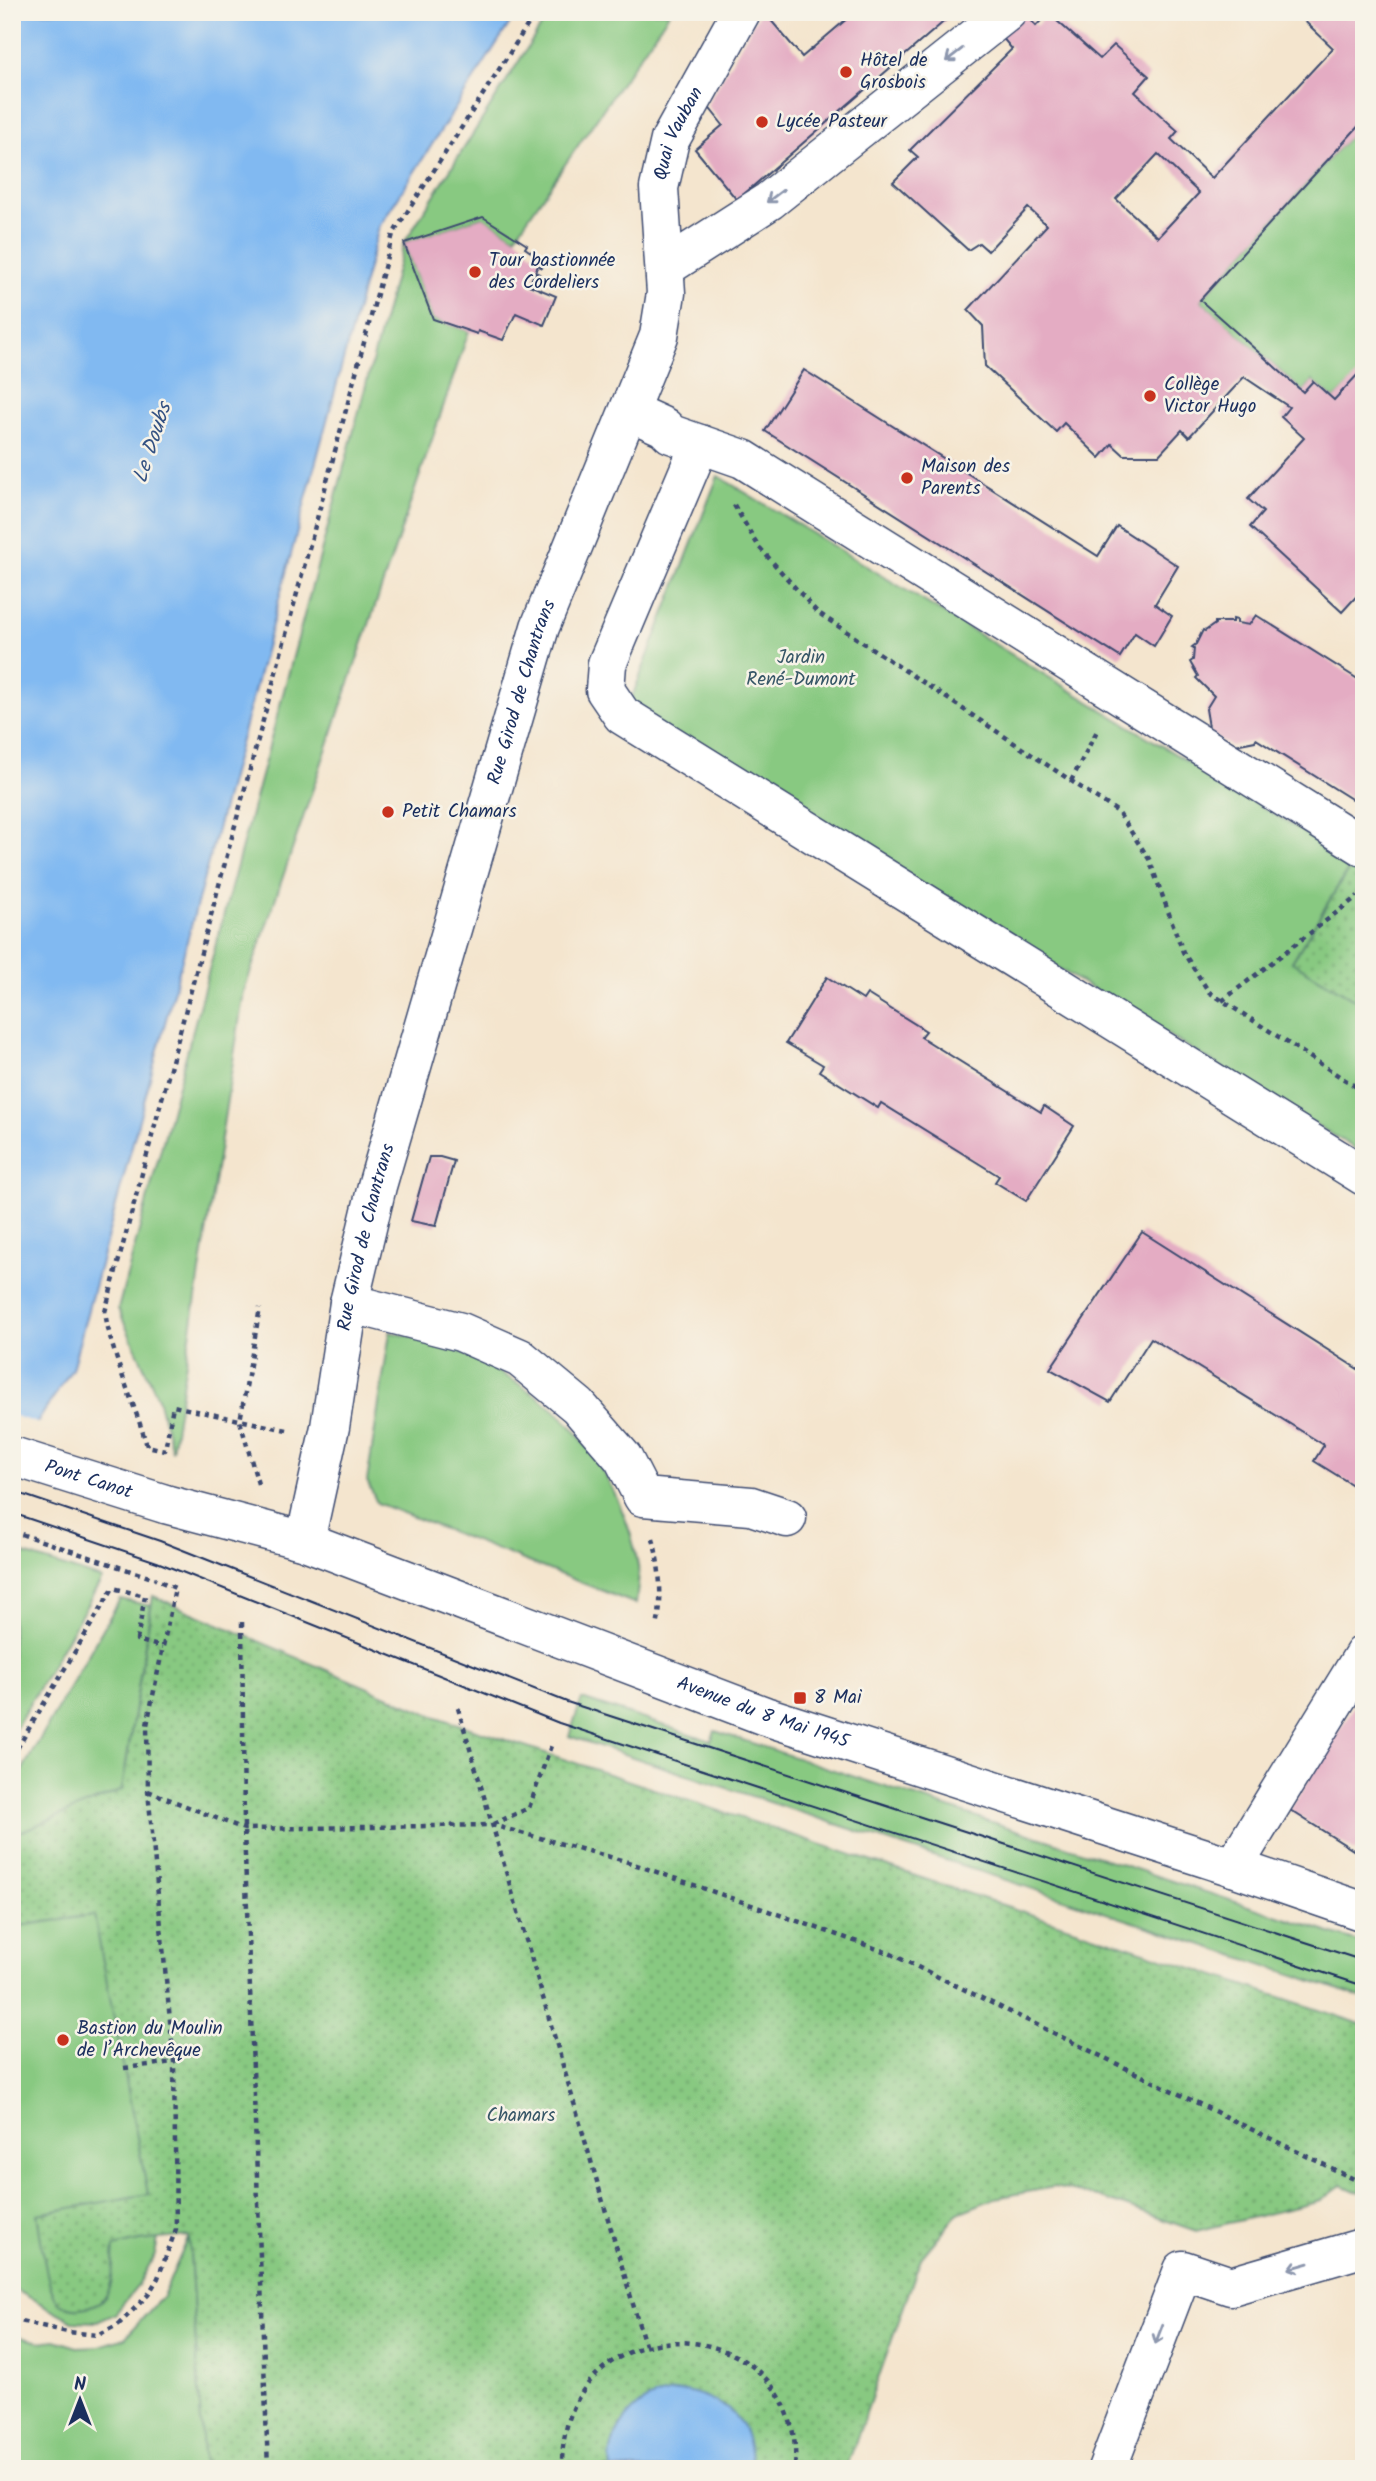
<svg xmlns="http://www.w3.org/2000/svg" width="1376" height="2481" font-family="Kalam,sans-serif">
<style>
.green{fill:#88c981;stroke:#527c70;stroke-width:2}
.park{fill:url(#park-dots);stroke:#527c70;stroke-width:2}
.water{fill:#81b9f1;stroke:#4e74a8;stroke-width:2}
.pier{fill:#f4e5ce}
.building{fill:#e4acc3;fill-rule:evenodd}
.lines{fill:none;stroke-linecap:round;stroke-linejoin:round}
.minor-casing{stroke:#3c4a6f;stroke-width:41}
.major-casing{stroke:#3c4a6f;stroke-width:41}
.path{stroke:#3c4a6f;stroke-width:4.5;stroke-dasharray:5 5;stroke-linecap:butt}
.minor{stroke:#fff;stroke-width:38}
.major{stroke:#fff;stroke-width:38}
.tram{stroke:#1b2f5e;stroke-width:2}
.major-bridge-casing{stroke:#3c4a6f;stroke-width:41;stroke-linecap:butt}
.path-bridge{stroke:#3c4a6f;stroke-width:4.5;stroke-dasharray:5 5;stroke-linecap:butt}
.major-bridge{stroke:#fff;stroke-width:38}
.oneway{stroke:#8d97ae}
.poi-dot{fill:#c8321e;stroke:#f7f3e8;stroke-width:2.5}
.labels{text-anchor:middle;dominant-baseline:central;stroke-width:5;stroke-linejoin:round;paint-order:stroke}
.poi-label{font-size:19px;fill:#1b2f5e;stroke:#f7f3e8;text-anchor:start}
.street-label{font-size:19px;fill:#1b2f5e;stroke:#f7f3e8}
.park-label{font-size:19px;fill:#365667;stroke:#f7f3e8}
.water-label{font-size:21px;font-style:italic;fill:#345283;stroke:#f7f3e8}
</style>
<defs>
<pattern id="park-dots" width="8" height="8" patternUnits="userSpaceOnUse" patternTransform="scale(1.75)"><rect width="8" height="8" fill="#88c981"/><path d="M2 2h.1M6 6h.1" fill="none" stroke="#6ea46d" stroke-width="1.8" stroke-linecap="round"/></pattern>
</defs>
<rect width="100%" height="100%" fill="#f7f3e8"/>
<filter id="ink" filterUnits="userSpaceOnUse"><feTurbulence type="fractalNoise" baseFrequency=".0143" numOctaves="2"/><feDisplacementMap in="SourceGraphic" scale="14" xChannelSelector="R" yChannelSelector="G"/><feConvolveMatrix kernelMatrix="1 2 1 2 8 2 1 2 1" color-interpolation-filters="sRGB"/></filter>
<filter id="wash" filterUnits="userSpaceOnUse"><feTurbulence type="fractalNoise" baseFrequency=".00686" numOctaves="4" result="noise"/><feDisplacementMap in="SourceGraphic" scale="28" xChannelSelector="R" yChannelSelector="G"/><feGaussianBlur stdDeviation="1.57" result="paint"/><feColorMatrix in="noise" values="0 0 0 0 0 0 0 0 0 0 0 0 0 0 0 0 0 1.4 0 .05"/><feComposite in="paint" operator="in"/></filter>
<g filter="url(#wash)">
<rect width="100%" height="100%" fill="#f4e5ce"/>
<g class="green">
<path d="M550,12H670L515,237L482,217L404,243L433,319L469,331L244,991L172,1451L158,1398L118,1309L404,243Z"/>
<path d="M1364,120V376L1361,373L1334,400L1313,381L1303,392L1200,300Z"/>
<path d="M718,476L1353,862L1292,962L1364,1005V1154L628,707Z"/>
<path d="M390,1332C407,1336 426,1339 442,1344C477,1357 539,1393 565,1420C599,1454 631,1518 638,1566C640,1578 637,1592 636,1604L377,1503L367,1481Z"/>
<path d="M12,1550L102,1579L12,1734Z"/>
<path d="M120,1599L151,1606L122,1790L121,2055L162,2217L155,2255L137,2287L115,2314L97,2322L73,2321L12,2288V1788Z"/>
<path d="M582,1699L711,1741L715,1731L1364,1944V1998L569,1736Z"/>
<path d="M189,2236L204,2469H12V2335L40,2342L55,2340L77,2347L99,2346L125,2338L163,2296Z"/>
</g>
<g class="park">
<path d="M1353,862L1364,869V1005L1292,962Z"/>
<path d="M153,1596L434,1716L1364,2025V2195L1342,2185L1321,2201L1196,2231L1102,2198L1054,2187L995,2198L958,2213L921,2258L846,2469H204L189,2236L139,2241L114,2247C111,2277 118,2304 80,2308C71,2309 61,2306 56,2299C45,2282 41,2235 37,2214L148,2194L94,1915L12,1927V1835L122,1790Z"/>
</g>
<g class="water">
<path d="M12,12H517L379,227L72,1369L27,1438L12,1502Z"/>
<path d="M686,2391C729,2401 752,2422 751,2469H611C606,2436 632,2401 664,2394C671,2392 678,2392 686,2391Z"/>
</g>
<path class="pier" d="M12,1415L40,1424L30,1439L16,1503L12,1506Z"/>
<g id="blocks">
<g class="building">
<path d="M760,12H764L802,57L855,12H955L737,200L695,149L723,125L707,105Z"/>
<path d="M981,12H1024L1036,26L1048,13L1100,59L1114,45L1149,76L1135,92L1178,131L1171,139L1212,178L1333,48L1295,12H1364V120L1200,300L1303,392L1313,381L1334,400L1360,372L1364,376V588L1342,612L1250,527L1263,512L1248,499L1304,438L1281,417L1289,407L1244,377L1189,437L1182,430L1159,455H1124L1112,444L1100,458L1064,423L1056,432L985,366L983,326L968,310L1047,225L1028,208L988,251L979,243L968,250L893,182L918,157L910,150L1012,49ZM1158,154L1199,193L1158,237L1116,199Z"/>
<path d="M483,217L527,245L525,248L541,259L529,285L556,296L544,325L516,313L503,340L478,331L477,334L433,319L404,243Z"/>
<path d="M804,370L1098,556L1117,526L1178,566L1155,604L1172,616L1154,646L1135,633L1120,657L765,431Z"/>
<path d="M1256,615L1364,683V807L1256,739L1255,741L1230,746L1210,733L1206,709L1214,696L1196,678L1198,676L1190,662L1193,660L1194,648L1192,647L1196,644L1203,630L1205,631L1215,624V622H1233V619L1237,620V623L1249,625Z"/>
<path d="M827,977L863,1000L867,994L926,1031L921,1037L1041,1112L1044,1106L1074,1126L1026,1201L995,1182L999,1176L881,1103L878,1108L819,1071L823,1065L786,1043Z"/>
<path d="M429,1157H440L454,1161L436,1226L411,1221Z"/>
<path d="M1142,1232L1364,1373V1492L1314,1461L1324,1445L1151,1338L1110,1402L1050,1369Z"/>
<path d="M1364,1690V1836L1355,1851L1290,1810Z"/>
</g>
</g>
</g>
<g filter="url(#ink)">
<use href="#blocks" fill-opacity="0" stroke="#3c4a6f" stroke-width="2"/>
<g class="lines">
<g class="minor-casing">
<g id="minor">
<path d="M666,267L769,201L1007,12"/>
<path d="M629,411L664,427L671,434L743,459L1364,847"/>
<path d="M700,444L607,664L605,690L622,715L1364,1176"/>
<path d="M349,1303L461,1332L520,1358L578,1406L623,1458L643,1497L751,1506L787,1518"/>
<path id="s1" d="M305,1541L330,1427L349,1303L377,1186L540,627L659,336L666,293L659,188L670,140L741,12"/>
<path d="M1233,1867L1364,1654"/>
<path d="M1107,2469L1183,2270L1231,2286L1358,2249L1364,2251"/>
</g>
</g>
<g class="major-casing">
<g id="major">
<path id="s2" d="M165,1504L305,1541L765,1716L1233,1867L1364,1912"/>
</g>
</g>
<g class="path">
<path d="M532,286L543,263"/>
<path d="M734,505L759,547L817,612L1118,812L1149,859L1183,952L1209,992L1364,1092"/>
<path d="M1071,781L1098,729"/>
<path d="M1222,1001L1358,896"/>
<path d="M287,1430L173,1406L165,1450L147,1446C134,1401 112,1358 105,1312L393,234L536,12"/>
<path d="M258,1484L240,1421L260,1308"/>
<path d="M653,1538C660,1568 663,1598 657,1627"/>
<path d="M242,1622L244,1829L268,2469"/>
<path d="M458,1708L645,2345"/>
<path d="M12,1757L113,1588L145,1596L137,1640L162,1647"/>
<path d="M148,1791L244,1829L492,1825L625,1861L889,1953L1364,2184"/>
<path d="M493,1824L529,1808L552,1743"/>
<path d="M124,2068L174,2062"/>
<path d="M12,2319L67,2332L98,2335L119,2324L148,2295L158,2278L176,2229L174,2062L148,1791L147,1725L175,1588L155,1579"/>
<path d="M562,2469C559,2294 806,2306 795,2469"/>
</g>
<use href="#minor" class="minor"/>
<use href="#major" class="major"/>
<g class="tram">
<path d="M12,1491L160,1541L567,1702L1364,1961"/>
<path d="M12,1513L157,1562L559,1723L1364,1986"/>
</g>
<g class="major-bridge-casing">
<g id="major-bridge">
<path id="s3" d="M12,1456L165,1504"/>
</g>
</g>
<path class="path-bridge" d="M12,1531L155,1579"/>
<use href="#major-bridge" class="major-bridge"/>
</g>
<defs><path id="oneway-shaft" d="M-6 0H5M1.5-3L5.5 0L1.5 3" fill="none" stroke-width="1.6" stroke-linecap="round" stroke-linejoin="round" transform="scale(1.75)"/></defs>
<g class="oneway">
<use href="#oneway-shaft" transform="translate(954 55) rotate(142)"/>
<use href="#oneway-shaft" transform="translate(775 196) rotate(143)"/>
<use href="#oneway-shaft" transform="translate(1299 2266) rotate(164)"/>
<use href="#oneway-shaft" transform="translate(1159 2334) rotate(111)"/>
</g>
</g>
<g class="poi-dot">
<circle cx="846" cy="72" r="7"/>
<circle cx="762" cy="122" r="7"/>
<circle cx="475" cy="272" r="7"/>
<circle cx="1150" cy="396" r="7"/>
<circle cx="907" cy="478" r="7"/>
<circle cx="388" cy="812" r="7"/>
<rect x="793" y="1691" width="14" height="14" rx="3.5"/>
<circle cx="63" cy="2040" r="7"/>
</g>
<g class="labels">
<g class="poi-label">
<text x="860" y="61">Hôtel de<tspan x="860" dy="22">Grosbois</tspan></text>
<text x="776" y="122">Lycée Pasteur</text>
<text x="489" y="261">Tour bastionnée<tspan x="489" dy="22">des Cordeliers</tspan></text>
<text x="1164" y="385">Collège<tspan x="1164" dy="22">Victor Hugo</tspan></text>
<text x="921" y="467">Maison des<tspan x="921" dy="22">Parents</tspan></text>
<text x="402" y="812">Petit Chamars</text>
<text x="814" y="1698">8 Mai</text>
<text x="77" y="2029">Bastion du Moulin<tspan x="77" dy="22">de l’Archevêque</tspan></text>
</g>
<g class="street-label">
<text stroke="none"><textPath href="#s1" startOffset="1466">Quai Vauban</textPath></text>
<text stroke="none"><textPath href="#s1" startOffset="877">Rue Girod de Chantrans</textPath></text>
<text stroke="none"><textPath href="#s1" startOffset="310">Rue Girod de Chantrans</textPath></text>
<text stroke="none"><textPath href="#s3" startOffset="80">Pont Canot</textPath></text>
<text stroke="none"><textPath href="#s2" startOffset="634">Avenue du 8 Mai 1945</textPath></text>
</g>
<g class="park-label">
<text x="801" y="658">Jardin<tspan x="801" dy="22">René-Dumont</tspan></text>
<text x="521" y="2116">Chamars</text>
</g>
<g class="water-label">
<text transform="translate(153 443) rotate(-72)">Le Doubs</text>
</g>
</g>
<rect width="1376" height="2481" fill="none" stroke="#f7f3e8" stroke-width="42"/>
<g transform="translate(80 2400)" stroke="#f7f3e8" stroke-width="5" paint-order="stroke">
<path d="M0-5L12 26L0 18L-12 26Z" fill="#1b2f5e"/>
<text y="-10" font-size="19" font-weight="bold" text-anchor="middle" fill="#1b2f5e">N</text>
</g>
</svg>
